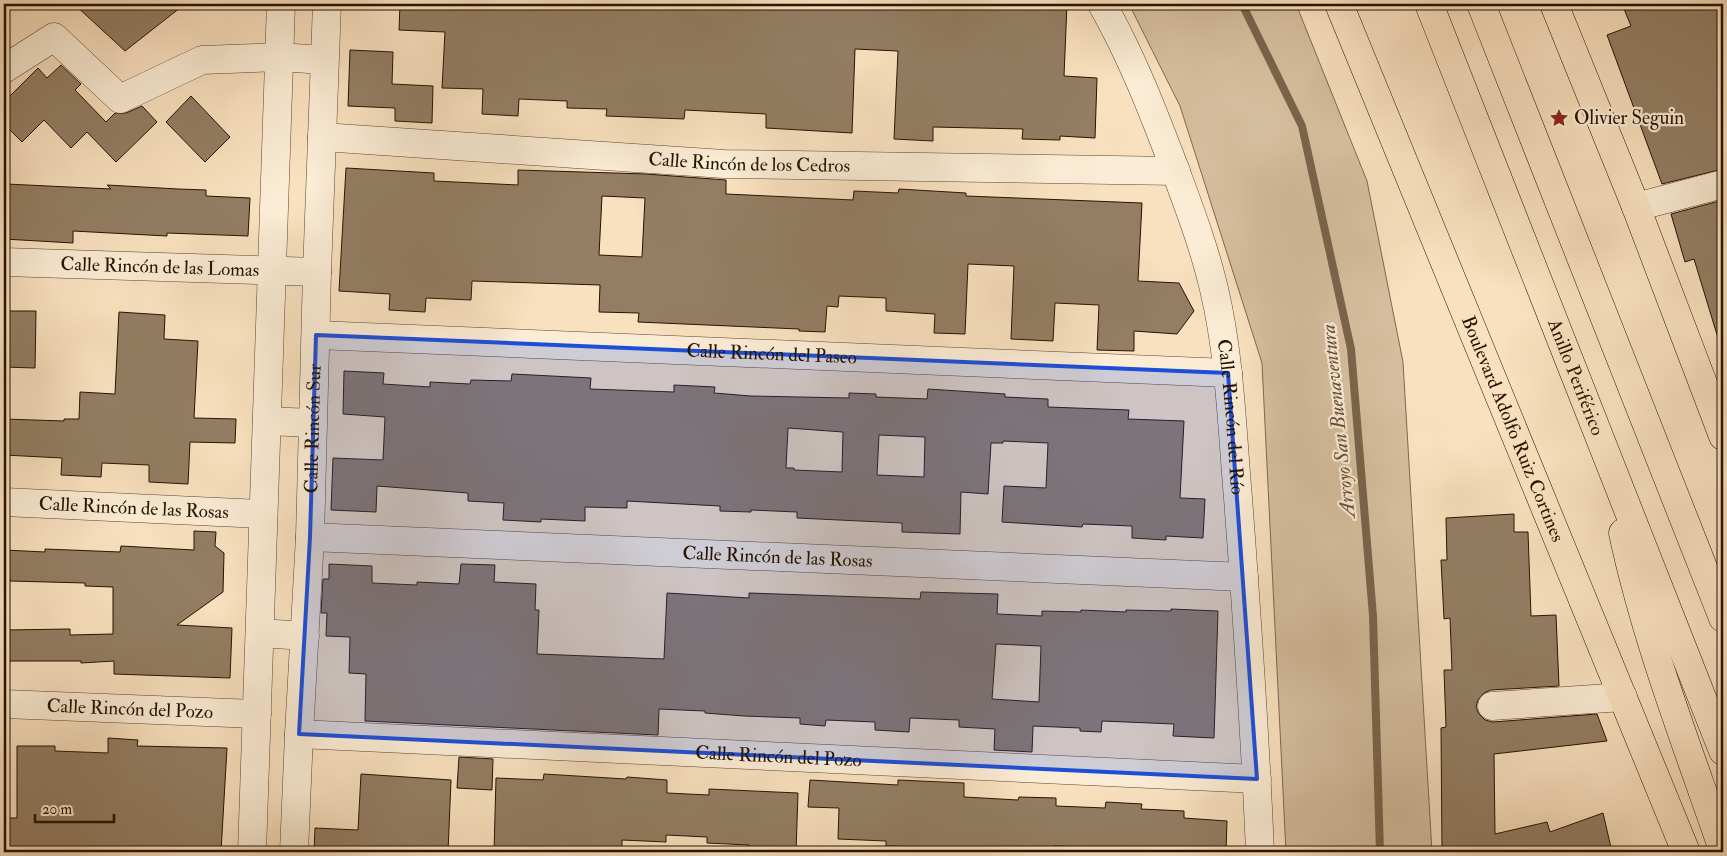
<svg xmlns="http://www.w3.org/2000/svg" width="1727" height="856" font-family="'IM FELL Double Pica',serif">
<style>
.green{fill:#d5be9f;stroke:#7d6850}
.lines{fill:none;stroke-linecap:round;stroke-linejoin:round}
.stream{stroke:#79654c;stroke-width:8}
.building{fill:#937e64;stroke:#251301;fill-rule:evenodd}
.minor-casing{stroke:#5a4630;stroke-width:29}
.major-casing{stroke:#251301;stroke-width:29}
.highway-casing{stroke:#251301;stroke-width:29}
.minor{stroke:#fbecd5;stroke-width:28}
.major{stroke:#f9e1bf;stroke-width:28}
.highway{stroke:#f9e1bf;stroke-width:28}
.marked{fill:#1d4ed8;fill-opacity:0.2;stroke:#1d4ed8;stroke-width:4;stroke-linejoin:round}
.labels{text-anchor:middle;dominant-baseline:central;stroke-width:4.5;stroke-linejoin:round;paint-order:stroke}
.poi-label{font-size:19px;fill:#251301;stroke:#fbecd5;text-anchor:start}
.street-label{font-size:19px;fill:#251301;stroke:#fbecd5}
.water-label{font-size:20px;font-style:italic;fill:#645039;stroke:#fbecd5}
</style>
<rect width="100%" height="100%" fill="#f9e1bf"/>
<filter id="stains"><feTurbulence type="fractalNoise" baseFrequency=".004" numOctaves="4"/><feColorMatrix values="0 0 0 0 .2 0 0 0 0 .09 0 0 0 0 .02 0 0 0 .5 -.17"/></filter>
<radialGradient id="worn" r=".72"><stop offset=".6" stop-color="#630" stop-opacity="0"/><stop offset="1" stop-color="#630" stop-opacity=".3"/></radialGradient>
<path class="green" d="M1129,4H1296L1367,181L1403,362L1432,852H1286L1262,363L1180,106Z"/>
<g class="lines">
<path class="stream" d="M1242,4L1302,126L1351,349L1373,616L1380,852"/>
</g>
<g class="building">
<path d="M74,4H185L125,51Z"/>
<path d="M400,4H526L568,7V4H815L898,9L899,4H1067L1064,76L1097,78L1095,138L1060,136V140L1022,139L1023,129L933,127V141L894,139L898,51L855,49L852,133L766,128V114L685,110L684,119L606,116L607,109L567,108V101L519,99L518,116L482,114L483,89L442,88L445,32L399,30Z"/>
<path d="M1622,4H1723V169L1662,184L1607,35L1631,26Z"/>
<path d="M350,50L393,52L392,84L433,86L432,123L395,121V108L348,106Z"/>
<path d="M61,65L81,84L75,90L106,122L115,113H126L142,106L157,122L116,162L87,132L71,148L44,120L22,142L4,124V102L38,68L47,78Z"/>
<path d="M191,96L230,137L205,162L166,122Z"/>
<path d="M346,168L434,173V181L518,185V170L646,174L726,180V194L853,200L854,191L898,193L899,189L966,193V196L1142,203L1138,281L1179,283L1194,311L1177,334L1134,331V351L1097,350L1099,305L1055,303L1053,341L1011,339L1014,266L968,264L965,334L934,333L935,314L886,311V298L839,296L838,307L827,306L825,332L799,331V329L638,322L639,313L599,312L600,285L472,281L471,300L426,298L425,312L389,310L390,294L339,291ZM602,196L645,198L642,257L599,255Z"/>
<path d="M6,184L111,189L107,185L178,189L206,190V196L250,198L248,236L167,233V236L73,231V243L4,239V199H5Z"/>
<path d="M1723,200V337L1718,338L1694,259L1685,262L1671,214Z"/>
<path d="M4,311H36L35,368L4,367Z"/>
<path d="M119,312L165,315L164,339L198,341L194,418L236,419L235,443L190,442L188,484L149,482V465L102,463L101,477L61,475L62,458L4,455V419L64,421V419H79L80,392L115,394Z"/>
<path d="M344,371L384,373L383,384L430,387V382L470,384L471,380L511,381L512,374L591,378L590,389L674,392V385L715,387L714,393L751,396L849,398V393L876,394V397L927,399L928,389L1005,394V397L1048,399V407L1129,410L1128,419L1184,421L1180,498L1205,499L1203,538L1166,536V540L1132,538V526L1083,524L1082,527L1002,522L1004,486L1046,488L1048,443L1003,441V443H991L988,494L961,492L960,534L902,532V523L797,518V512L751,510V512L720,511V506L627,501V508L585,507V521L541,519V522L503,520L504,503L468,501V493L377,486L376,512L331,510L333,458L383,460L385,417L343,414ZM788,428L843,432L842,472L794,470V468H786ZM879,435L925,437L924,477L877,475Z"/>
<path d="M1514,514V532H1528L1531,616L1556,615L1559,686L1491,690L1484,693L1478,700L1476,707L1479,714L1485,720L1493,722L1597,714L1607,741L1494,754L1495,834L1547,822L1550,832L1603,813L1612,852H1574L1572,846L1555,851V852H1442L1441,728L1446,727L1444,670H1452L1450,618L1444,619L1441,560H1447L1446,518Z"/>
<path d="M194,531L216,532L215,546L224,553L223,592L177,625L232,628L230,678L114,674V661L81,663V661H7V630L70,629V635L113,634V587L85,586V583L10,581V578L4,579V550L45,552V549L120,552L121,546L194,550Z"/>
<path d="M329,564L372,566V583L417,585V582L459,584L461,564L495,565L494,582L536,584L535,610H539L537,654L664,659L667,593L749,598V593L920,599L921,592L998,594L997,614L1042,616V611L1081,612V610L1126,612V610L1171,611V609L1218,611L1214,738L1173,736L1174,724L1102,721L1101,732L1080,731V728L1033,726L1032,752L994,750L995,729L959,727V720L910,718L909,732L875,730V722L826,720L825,726L800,724V718L744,716L705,713V711L659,709L658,735L365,721L366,674L349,673L350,637L326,636L327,613H321L323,579H329ZM996,644L1041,646L1039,702L992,699Z"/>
<path d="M108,738L138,740L137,746L227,748L221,852H4V818H17V746H55V751L108,753Z"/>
<path d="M459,757L493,759L492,790L457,788Z"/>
<path d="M361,774L451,780L448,852H314L315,828L358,830Z"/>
<path d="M544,774L626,779L627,777L667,780V793L709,795V789L798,793L796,852H749V845L707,843V837L666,835V842L622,840V850L579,848V852H494L496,778L543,780Z"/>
<path d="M810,780L898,785V780L964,783V797L1018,800L1019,797L1056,798V806L1105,808L1106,802L1142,804L1141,809L1184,811V818L1227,821L1226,852L1182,850V852H1144L1103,849V848L1054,846V850L967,847V852H925V847L886,846V841L838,839L839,808L808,807Z"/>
</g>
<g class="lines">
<g class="minor-casing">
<g id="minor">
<path id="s1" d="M1102,4C1131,55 1152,109 1173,164C1188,205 1204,246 1214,289C1230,356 1232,429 1238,498C1247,616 1255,734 1260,852"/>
<path d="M4,69L54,37L120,99L202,60L279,57L324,60"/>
<path id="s2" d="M322,137L724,164L1176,171"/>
<path d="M1636,207L1723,184"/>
<path id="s3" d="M4,262L317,272"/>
<path id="s4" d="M316,335L1228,373"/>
<path d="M267,421L312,423"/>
<path id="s5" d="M4,502L263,514"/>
<path id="s6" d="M310,537L1244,577"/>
<path d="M260,633L305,636"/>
<path id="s7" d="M4,704L257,714"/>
<path d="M1492,706L1623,697"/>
<path id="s8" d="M299,734L1257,779"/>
<path d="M252,852L281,4"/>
<path id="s9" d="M294,852L299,734L310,537L317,272L327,4"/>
</g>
</g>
<g class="major-casing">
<g id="major">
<path id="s10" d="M1339,4L1686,852"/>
<path d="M1554,4L1636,207L1723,436"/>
</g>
</g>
<g class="highway-casing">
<g id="highway">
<path id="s11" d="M1429,4L1723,751"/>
<path d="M1481,4L1723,618"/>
<path d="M1623,533C1646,641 1687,745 1723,850"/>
</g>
</g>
<use href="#minor" class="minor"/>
<use href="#major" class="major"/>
<use href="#highway" class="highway"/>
</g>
<path class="marked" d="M316,335L1228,373L1257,779L299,734L310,537Z"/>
<defs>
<g id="sight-bare" transform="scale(1.5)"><path d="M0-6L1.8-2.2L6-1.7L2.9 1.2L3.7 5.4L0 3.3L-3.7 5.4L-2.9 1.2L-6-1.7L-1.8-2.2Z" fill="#8f2418" stroke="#fbecd5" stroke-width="2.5" paint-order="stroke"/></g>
</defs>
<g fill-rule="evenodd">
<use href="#sight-bare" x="1559" y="118"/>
</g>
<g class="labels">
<g class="poi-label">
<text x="1574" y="118">Olivier Seguin</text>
</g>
<g class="street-label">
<text stroke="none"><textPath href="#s2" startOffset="428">Calle Rincón de los Cedros</textPath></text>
<text stroke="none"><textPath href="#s3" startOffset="156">Calle Rincón de las Lomas</textPath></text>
<text stroke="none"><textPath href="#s4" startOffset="456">Calle Rincón del Paseo</textPath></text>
<text stroke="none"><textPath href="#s11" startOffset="401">Anillo Periférico</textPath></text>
<text stroke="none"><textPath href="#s1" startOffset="436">Calle Rincón del Río</textPath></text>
<text stroke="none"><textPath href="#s9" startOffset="424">Calle Rincón Sur</textPath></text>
<text stroke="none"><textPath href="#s10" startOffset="459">Boulevard Adolfo Ruiz Cortines</textPath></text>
<text stroke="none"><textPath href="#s5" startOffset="130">Calle Rincón de las Rosas</textPath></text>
<text stroke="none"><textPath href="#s6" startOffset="468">Calle Rincón de las Rosas</textPath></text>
<text stroke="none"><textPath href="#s7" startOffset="126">Calle Rincón del Pozo</textPath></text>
<text stroke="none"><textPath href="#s8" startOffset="480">Calle Rincón del Pozo</textPath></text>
</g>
<g class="water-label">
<text transform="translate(1338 421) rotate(-96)">Arroyo San Buenaventura</text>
</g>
</g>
<rect width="1727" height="856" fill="none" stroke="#f9e1bf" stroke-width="20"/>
<rect x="5" y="5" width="1717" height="846" fill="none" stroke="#251301" stroke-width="2.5"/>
<rect x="10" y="10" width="1707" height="836" fill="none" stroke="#251301"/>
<path d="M35 814v8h79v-8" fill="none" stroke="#251301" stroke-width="2.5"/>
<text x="42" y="814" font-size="15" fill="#251301" stroke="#fbecd5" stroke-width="4" paint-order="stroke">20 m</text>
<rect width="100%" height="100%" filter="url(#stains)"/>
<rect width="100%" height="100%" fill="url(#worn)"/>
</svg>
